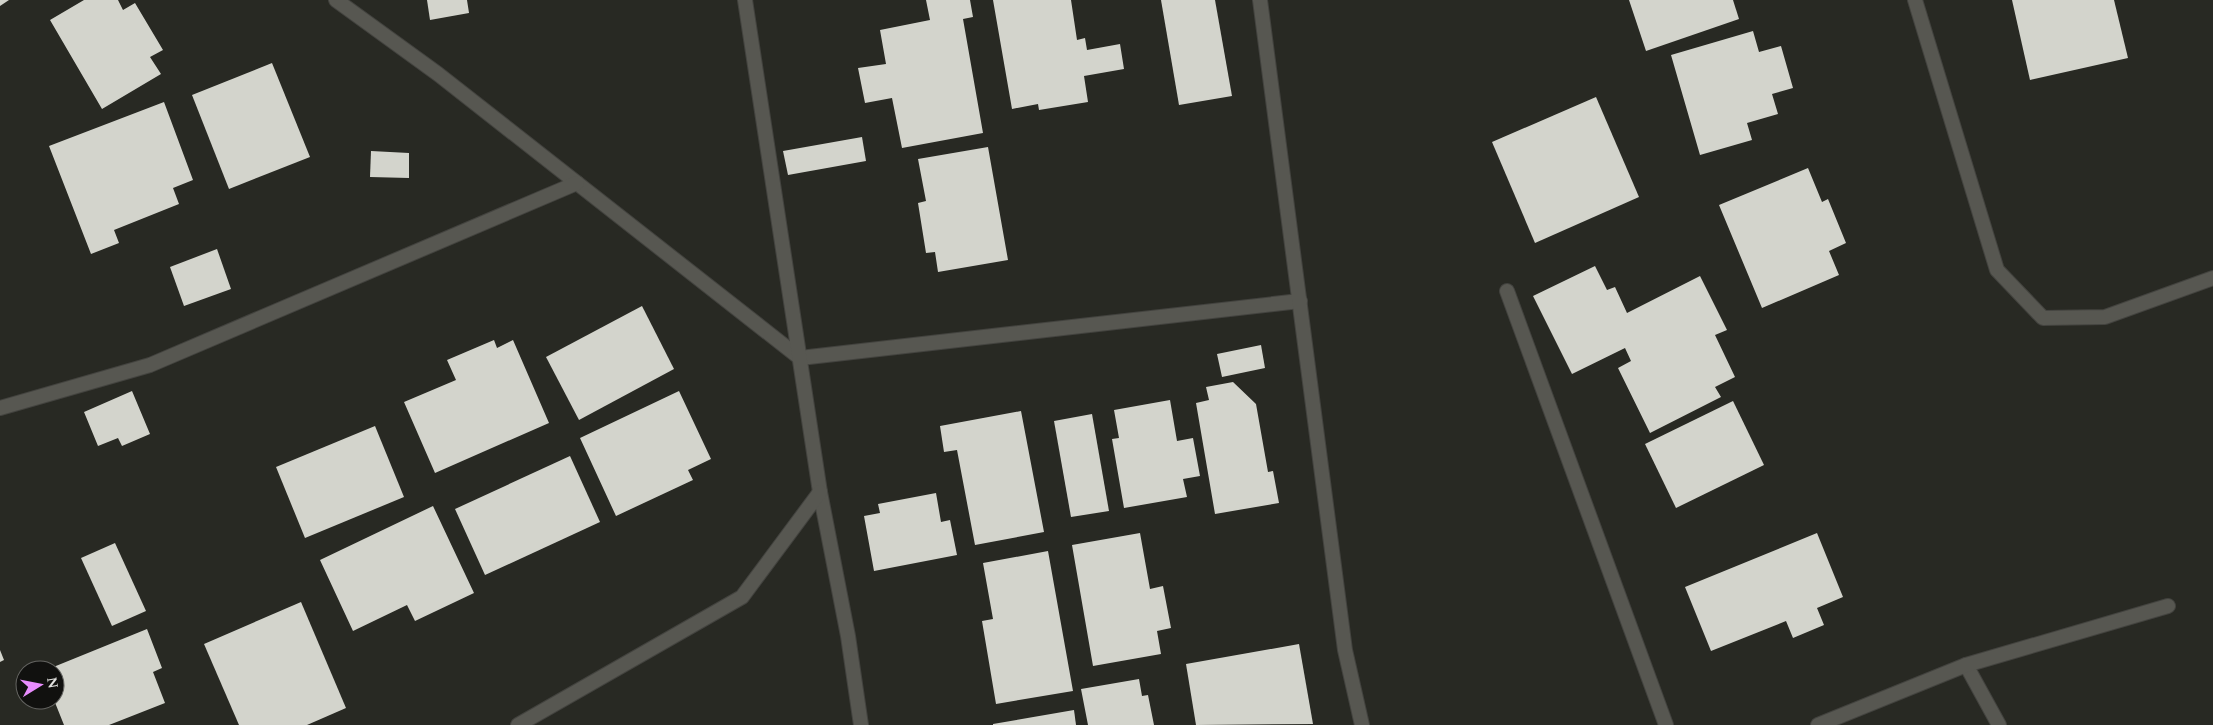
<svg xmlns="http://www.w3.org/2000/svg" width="2213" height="725" font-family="Spectral,serif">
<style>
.building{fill:#d3d4cc}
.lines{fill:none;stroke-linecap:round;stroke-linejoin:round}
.minor-casing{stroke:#43433f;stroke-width:16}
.minor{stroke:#575751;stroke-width:14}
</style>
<rect width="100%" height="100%" fill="#282923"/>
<g class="building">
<path d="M0,0H9L0,6Z"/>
<path d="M84,0H118L123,10L135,3L163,50L150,57L161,74L102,109L50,20Z"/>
<path d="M427,0H467L469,13L430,20Z"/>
<path d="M926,0H970L973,17L963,19L983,133L902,148L892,98L865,103L858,68L886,64L880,30L930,20Z"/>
<path d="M993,0H1071L1077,40L1085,38L1087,50L1120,44L1124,69L1084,76L1088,102L1039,110L1038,104L1012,109Z"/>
<path d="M1161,0H1215L1232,96L1179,105Z"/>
<path d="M1629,0H1733L1739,19L1646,51Z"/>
<path d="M2012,0H2114L2128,58L2030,80Z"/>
<path d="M1753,31L1759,52L1781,46L1793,88L1772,94L1778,114L1747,123L1752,140L1700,155L1671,55Z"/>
<path d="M272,63L310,157L229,189L192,95Z"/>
<path d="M1596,97L1639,197L1535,243L1492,142Z"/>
<path d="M164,102L193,180L173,188L179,204L114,230L119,243L91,254L49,146Z"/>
<path d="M862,137L866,161L788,175L783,151Z"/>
<path d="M988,147L1008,260L938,272L935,252L926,253L918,203L926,201L918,159Z"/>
<path d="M371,151L409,153V178L370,177Z"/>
<path d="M1808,168L1822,202L1828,199L1846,243L1829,251L1839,275L1762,308L1719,205Z"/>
<path d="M217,249L231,289L184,306L170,267Z"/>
<path d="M1595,266L1607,290L1615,287L1627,313L1700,276L1727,330L1715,335L1735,377L1715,387L1721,397L1650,433L1618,368L1631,361L1625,348L1572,374L1533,296Z"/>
<path d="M642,306L674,369L579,420L546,357Z"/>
<path d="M494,340L497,348L513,340L549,423L435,473L404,402L456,380L447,360Z"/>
<path d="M1261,345L1265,368L1222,377L1217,354Z"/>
<path d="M1233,382L1256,404L1268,472L1273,471L1279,503L1215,514L1196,403L1209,400L1206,387Z"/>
<path d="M132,391L150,434L122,446L118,438L98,446L84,412Z"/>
<path d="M679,391L711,459L688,470L693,480L616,516L580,438Z"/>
<path d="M1170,400L1177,441L1193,438L1200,476L1183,479L1187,497L1124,508L1112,439L1119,438L1114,410Z"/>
<path d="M1733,401L1764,465L1676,508L1645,444Z"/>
<path d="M1021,411L1044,532L975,545L957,450L944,452L940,426Z"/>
<path d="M1092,414L1109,511L1071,517L1054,421Z"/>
<path d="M375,426L404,497L305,538L276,467Z"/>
<path d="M570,456L600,522L485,575L455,509Z"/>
<path d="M936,493L941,522L950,520L957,555L874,571L864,516L880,513L878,504Z"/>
<path d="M433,506L474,593L415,621L407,605L353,631L320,560Z"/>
<path d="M1140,533L1150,589L1163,586L1171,628L1157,631L1161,654L1093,666L1072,545Z"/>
<path d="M1817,533L1843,597L1817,608L1824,625L1793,638L1786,621L1711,651L1685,587Z"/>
<path d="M115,543L146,611L112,626L81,558Z"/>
<path d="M1048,551L1073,691L996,704L982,621L993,619L983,563Z"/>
<path d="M301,602L346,708L307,725H239L204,644Z"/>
<path d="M147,629L162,668L153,672L165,703L109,725H64L54,700L55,670H46Z"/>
<path d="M1299,644L1313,724L1196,725L1186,664Z"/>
<path d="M0,650L4,660L0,662Z"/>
<path d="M1139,679L1142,696L1148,695L1154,725H1088L1081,689Z"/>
<path d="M1074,710L1076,725H993V724Z"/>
</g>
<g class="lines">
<g class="minor-casing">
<g id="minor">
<path d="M336,0L438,74L800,358L1300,301"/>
<path d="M745,0L820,492L848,636L861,725"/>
<path d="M1260,0L1345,650L1362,725"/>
<path d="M1915,0L1997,270L2043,318L2105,317L2213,278"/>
<path d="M1507,291L1666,725"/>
<path d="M0,408L150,365L577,183"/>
<path d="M1966,665L1999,725"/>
<path d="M518,725L742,597L820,492"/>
<path d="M1818,725L1966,665L2168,606"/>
</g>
</g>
<use href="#minor" class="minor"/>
</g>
<g transform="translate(40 685) rotate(80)"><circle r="24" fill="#11110f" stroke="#656562"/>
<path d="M0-4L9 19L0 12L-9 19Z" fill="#e98dfe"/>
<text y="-8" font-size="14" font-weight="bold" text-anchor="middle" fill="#e2e2df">N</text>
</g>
</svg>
